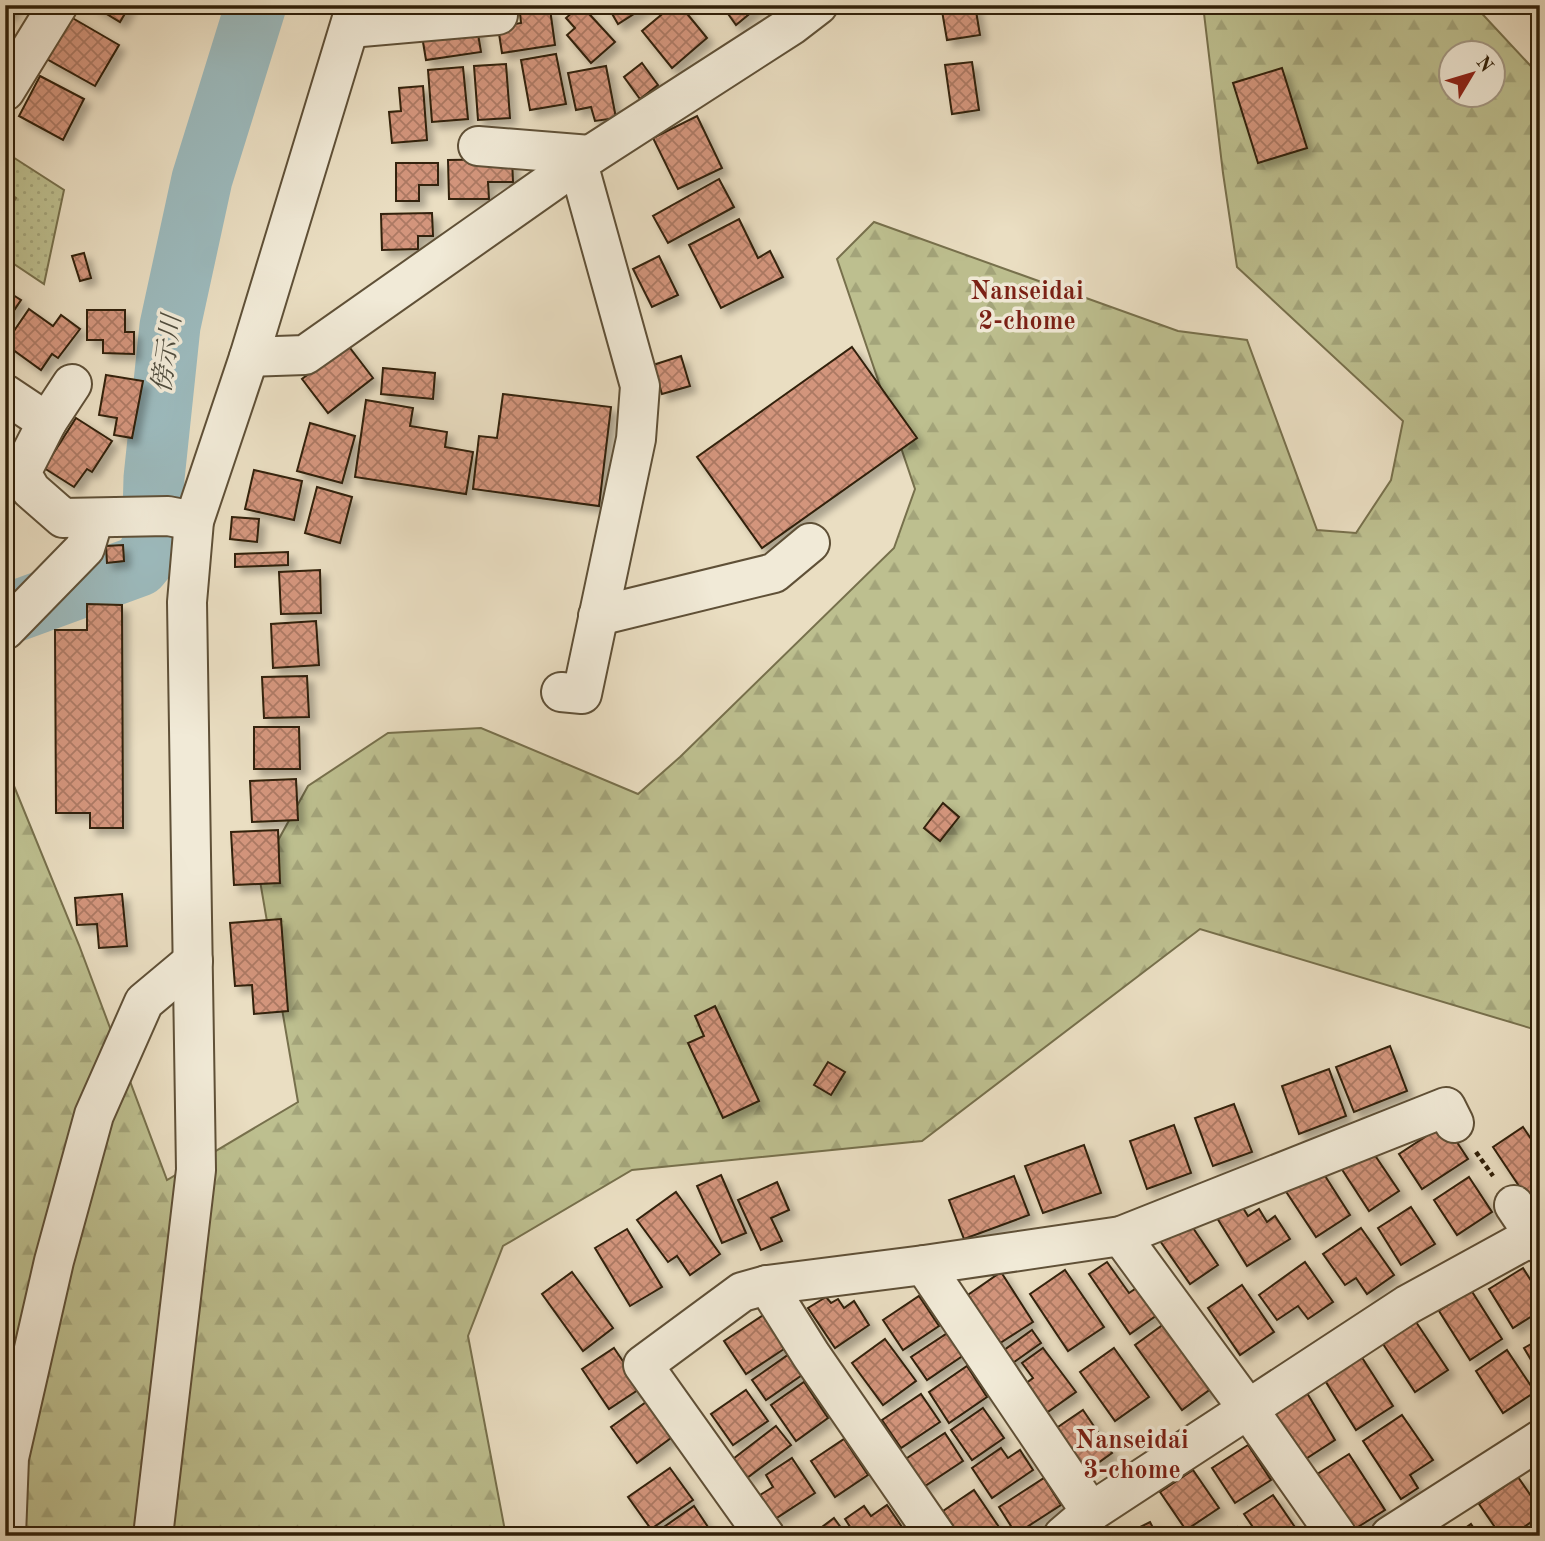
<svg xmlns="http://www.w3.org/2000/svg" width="1545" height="1541" font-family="'Old Standard TT','Noto Serif JP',serif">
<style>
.forest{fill:url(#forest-firs);stroke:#77704c;stroke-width:2;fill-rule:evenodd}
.park{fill:url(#park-dots);stroke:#77704c;stroke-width:2}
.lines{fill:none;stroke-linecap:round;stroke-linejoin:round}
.river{stroke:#9cbabd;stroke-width:61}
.building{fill:url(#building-cross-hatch);stroke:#312009;stroke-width:2;filter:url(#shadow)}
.minor-casing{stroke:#5f5037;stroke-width:42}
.path{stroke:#312009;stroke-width:4.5;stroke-dasharray:5 3.5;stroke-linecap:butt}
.minor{stroke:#f1ead7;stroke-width:38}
.labels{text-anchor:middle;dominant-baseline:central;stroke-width:7;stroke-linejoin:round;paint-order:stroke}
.neighbourhood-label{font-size:26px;font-weight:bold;fill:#7a1f14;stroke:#f1ead7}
.water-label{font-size:26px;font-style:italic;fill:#514e3f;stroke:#f1ead7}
</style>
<defs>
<pattern id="forest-firs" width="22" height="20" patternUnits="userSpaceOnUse" patternTransform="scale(1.75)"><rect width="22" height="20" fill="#bdbf8f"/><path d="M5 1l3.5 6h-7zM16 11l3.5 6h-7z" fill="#a3a47a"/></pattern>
<pattern id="park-dots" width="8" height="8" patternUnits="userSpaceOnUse" patternTransform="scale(1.75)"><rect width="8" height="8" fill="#bdbf8f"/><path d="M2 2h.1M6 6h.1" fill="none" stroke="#a3a47a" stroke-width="1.8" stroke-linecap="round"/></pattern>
<pattern id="building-cross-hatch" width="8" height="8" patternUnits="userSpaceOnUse" patternTransform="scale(1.75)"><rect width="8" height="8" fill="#d3957c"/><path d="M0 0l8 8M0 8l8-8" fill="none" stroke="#ac7964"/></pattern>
<filter id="shadow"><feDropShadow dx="6" dy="6" stdDeviation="3.5" flood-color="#0004"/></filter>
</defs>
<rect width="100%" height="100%" fill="#eadec2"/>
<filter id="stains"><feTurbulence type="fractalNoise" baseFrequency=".00286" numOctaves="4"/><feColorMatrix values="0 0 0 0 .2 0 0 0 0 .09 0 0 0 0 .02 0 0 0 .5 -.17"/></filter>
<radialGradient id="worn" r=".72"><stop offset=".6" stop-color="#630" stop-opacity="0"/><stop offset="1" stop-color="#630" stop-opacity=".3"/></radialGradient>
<path class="forest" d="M1203,5H1474L1540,76V1031L1200,929L922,1141L632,1170L503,1246L468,1336L506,1536H5V764L79,945L167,1180L298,1102L259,875L308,786L388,733L481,728L638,794L680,757L894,548L915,489L837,259L874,222L1178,331L1247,340L1317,530L1356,533L1391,480L1403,421L1237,267L1223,173ZM1450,52H1492V94H1450Z"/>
<path class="park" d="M5,152L64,190L44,284L5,258V215L16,198L5,190Z"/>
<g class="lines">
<path class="river" d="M5,615L139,566L152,550L154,478L170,326L202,179L256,5"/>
</g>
<g class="building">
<path d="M5,5H15L10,15L5,13Z"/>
<path d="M92,5H130L120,22Z"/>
<path d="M581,5L615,42L591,63L567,35L575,28L566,18Z"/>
<path d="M607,5H648L618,24Z"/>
<path d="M673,5H680L707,38L672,68L642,31Z"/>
<path d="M734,5H759V6L736,25L726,11Z"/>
<path d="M941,5H975L980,35L947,40Z"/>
<path d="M550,9L555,45L502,53L498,27L521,23L520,13Z"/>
<path d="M69,16L119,45L95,86L45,58Z"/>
<path d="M476,22L481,52L426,60L421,30Z"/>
<path d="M556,54L566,104L530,110L521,60Z"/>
<path d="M972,62L979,110L952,114L945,65Z"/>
<path d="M642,63L658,85L640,99L624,77Z"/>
<path d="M506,64L510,118L478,120L474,66Z"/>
<path d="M606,66L616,118L595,121L591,107L576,110L568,73Z"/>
<path d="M463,67L468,119L432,122L428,70Z"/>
<path d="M1282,68L1307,148L1258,163L1233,83Z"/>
<path d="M40,76L84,99L63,140L19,116Z"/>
<path d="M423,86L427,140L392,143L389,112L401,111L399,88Z"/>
<path d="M697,116L722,168L678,189L653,138Z"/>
<path d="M512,159L513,182H488L489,199H449L448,160Z"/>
<path d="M396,163H438V185H419V201H396Z"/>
<path d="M719,179L734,207L668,243L653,216Z"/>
<path d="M432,213L433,236H418V249L382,250L381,214Z"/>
<path d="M739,219L758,258L770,251L783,277L721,308L689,245Z"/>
<path d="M84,253L91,278L80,281L72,256Z"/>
<path d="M659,256L678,295L652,307L633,269Z"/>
<path d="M5,290L21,300L5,324Z"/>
<path d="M29,309L53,326L61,315L80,329L58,358L52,354L41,370L5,344Z"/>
<path d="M87,310H125V332H134V354L103,353V340H87Z"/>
<path d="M347,344L373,378L328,413L302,379Z"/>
<path d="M852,347L917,438L762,548L697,457Z"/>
<path d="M681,356L690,386L662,394L653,365Z"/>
<path d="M383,368L435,373L433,399L381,394Z"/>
<path d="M106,375L143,381L132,438L114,435L117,418L99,415Z"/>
<path d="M503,394L611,407L599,506L473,489L479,436L497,438Z"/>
<path d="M366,400L413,408L410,426L447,432L445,447L473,452L466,494L355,477Z"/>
<path d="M76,418L112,441L92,472L87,469L74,487L44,468Z"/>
<path d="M310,423L355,436L342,483L297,471Z"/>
<path d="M254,470L302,481L294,520L245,509Z"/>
<path d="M317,487L352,497L340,543L305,533Z"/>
<path d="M232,517L259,519L257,542L230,539Z"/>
<path d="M123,545L124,561L107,563L106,546Z"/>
<path d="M288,552V565L235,567V554Z"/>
<path d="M320,570L321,613L281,614L279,572Z"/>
<path d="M87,604L122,605L123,828H90V813H56L55,630H87Z"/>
<path d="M316,621L319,665L273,668L271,624Z"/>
<path d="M307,676L309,717L264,718L262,677Z"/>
<path d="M254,727H299L300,769H254Z"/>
<path d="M296,779L298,820L252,822L250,781Z"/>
<path d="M943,803L959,817L940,841L924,828Z"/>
<path d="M278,830L280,883L234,885L231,832Z"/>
<path d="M122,894L127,946L99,948L97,924L77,925L75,898Z"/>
<path d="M281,919L288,1011L254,1014L252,985L235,986L230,923Z"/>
<path d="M715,1006L759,1101L723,1118L688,1043L704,1036L695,1016Z"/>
<path d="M1390,1046L1407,1091L1354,1112L1336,1067Z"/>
<path d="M828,1062L845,1072L831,1095L814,1085Z"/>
<path d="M1329,1069L1346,1116L1299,1134L1282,1086Z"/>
<path d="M1234,1104L1252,1152L1213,1166L1195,1118Z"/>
<path d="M1445,1124L1468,1159L1422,1189L1399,1154Z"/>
<path d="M1174,1125L1191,1173L1147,1189L1130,1141Z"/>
<path d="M1523,1127L1540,1152V1199L1531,1204L1493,1147Z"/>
<path d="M1084,1145L1101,1193L1043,1213L1025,1166Z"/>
<path d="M1370,1148L1399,1191L1369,1211L1341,1168Z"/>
<path d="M1320,1168L1350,1215L1316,1237L1285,1190Z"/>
<path d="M721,1175L746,1233L722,1243L697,1186Z"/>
<path d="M1014,1176L1029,1215L964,1239L949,1200Z"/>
<path d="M1469,1177L1492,1212L1457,1235L1434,1200Z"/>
<path d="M777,1182L789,1210L771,1218L782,1241L761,1250L738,1200Z"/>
<path d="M676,1192L720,1254L690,1275L677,1256L668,1262L637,1220Z"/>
<path d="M1240,1203L1248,1216L1259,1209L1267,1222L1275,1216L1290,1239L1247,1266L1217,1218Z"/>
<path d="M1411,1207L1435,1244L1401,1265L1378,1228Z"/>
<path d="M1187,1219L1218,1265L1190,1284L1158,1238Z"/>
<path d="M1361,1228L1394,1275L1367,1294L1356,1278L1345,1285L1323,1254Z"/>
<path d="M627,1229L662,1287L630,1306L595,1248Z"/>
<path d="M1107,1262L1129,1293L1141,1285L1160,1313L1130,1334L1089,1274Z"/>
<path d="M1305,1262L1333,1302L1308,1319L1298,1306L1277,1320L1259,1295Z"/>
<path d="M1523,1268L1540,1295V1311L1513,1328L1489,1289Z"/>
<path d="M1065,1270L1104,1327L1068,1351L1030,1294Z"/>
<path d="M572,1272L613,1328L583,1351L542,1294Z"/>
<path d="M1001,1272L1033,1322L994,1347L962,1299Z"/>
<path d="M1242,1285L1274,1332L1240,1355L1208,1308Z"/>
<path d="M1471,1290L1502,1339L1470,1360L1439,1311Z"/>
<path d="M919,1296L939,1326L903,1350L883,1320Z"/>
<path d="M826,1297L831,1303L838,1299L844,1308L854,1301L869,1325L835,1348L808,1308Z"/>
<path d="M765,1314L787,1347L746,1374L724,1341Z"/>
<path d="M1416,1322L1448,1370L1415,1392L1383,1344Z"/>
<path d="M1164,1324L1212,1388L1182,1410L1135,1345Z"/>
<path d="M1032,1330L1041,1343L1010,1365L1000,1353Z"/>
<path d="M949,1332L964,1355L927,1380L911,1357Z"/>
<path d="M885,1339L916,1381L883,1405L852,1363Z"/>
<path d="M1540,1339V1375L1524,1348Z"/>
<path d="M614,1348L641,1388L609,1409L582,1369Z"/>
<path d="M1043,1348L1076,1392L1042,1416L1021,1387L1033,1378L1022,1363Z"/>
<path d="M1114,1348L1149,1397L1115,1421L1080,1372Z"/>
<path d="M1507,1350L1535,1392L1503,1413L1476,1371Z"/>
<path d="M792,1352L805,1373L766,1400L752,1380Z"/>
<path d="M1361,1356L1393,1406L1356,1430L1324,1379Z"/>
<path d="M967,1366L987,1397L949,1423L929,1392Z"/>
<path d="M804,1382L828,1418L796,1441L771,1405Z"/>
<path d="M1304,1388L1335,1440L1304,1460L1272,1408Z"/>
<path d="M746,1390L768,1421L733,1445L711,1414Z"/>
<path d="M921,1394L940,1422L901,1448L882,1420Z"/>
<path d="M649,1400L675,1435L637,1463L611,1427Z"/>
<path d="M983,1408L1004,1438L972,1460L951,1430Z"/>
<path d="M1083,1410L1112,1453L1084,1473L1055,1429Z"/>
<path d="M1402,1415L1433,1460L1410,1475L1418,1488L1401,1499L1363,1441Z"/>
<path d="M776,1426L791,1445L747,1478L733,1459Z"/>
<path d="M945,1433L963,1461L922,1488L904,1460Z"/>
<path d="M844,1439L868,1475L835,1497L811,1461Z"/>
<path d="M1248,1445L1271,1480L1235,1503L1212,1468Z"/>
<path d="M1001,1448L1008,1458L1020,1450L1033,1470L992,1498L972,1468Z"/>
<path d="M1349,1454L1385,1510L1350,1532L1314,1476Z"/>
<path d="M792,1458L815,1493L775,1519L760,1495L773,1487L766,1475Z"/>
<path d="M670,1468L693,1500L651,1529L628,1497Z"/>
<path d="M1193,1470L1219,1508L1186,1530L1160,1492Z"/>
<path d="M1518,1477L1540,1509V1516L1511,1536H1501L1479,1504Z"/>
<path d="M1044,1478L1061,1505L1016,1534L999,1507Z"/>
<path d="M974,1490L1005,1536H960L943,1511Z"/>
<path d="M1273,1495L1301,1536H1259L1244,1514Z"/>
<path d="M887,1505L908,1536H856L845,1519L864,1506L871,1516Z"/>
<path d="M694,1506L714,1536H651Z"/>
<path d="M834,1518L847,1536H810Z"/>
<path d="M1150,1522L1157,1536H1122Z"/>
<path d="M1471,1524L1479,1536H1454Z"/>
<path d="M1237,1527L1243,1536H1223Z"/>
</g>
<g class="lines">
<g class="minor-casing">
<g id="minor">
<path d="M350,28L498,15"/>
<path d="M5,91L58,5"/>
<path d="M478,146L590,155"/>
<path d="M249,357L305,355L578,163L792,25L818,5"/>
<path d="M5,394L47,422L21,473L31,490L63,518L168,516L194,521"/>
<path d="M47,422L72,384"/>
<path d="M598,616L774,573L810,543"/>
<path d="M5,630L85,548L94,518"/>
<path d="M561,692L582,694L636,439L640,386L578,163"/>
<path d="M1514,1205L1540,1244"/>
<path d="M1121,1236L1248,1409L1337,1536"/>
<path d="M924,1265L1091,1512"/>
<path d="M767,1285L811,1355L936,1536"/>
<path d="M6,1536L9,1458L54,1261L94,1115L144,1002L193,961"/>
<path d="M153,1536L196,1170L187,602L194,521L249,357L356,5"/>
<path d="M765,1536L643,1365L742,1292L767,1285L924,1265L1121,1236L1446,1107L1454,1123"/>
<path d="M1063,1536L1091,1512L1407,1305L1540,1232"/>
<path d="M1390,1536L1540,1440"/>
</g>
</g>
<path class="path" d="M1476,1152L1493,1176"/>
<use href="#minor" class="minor"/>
</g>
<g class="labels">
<g class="neighbourhood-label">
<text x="1027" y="292">Nanseidai<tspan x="1027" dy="30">2-chome</tspan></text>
<text x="1132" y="1441">Nanseidai<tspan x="1132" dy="30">3-chome</tspan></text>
</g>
<g class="water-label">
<text transform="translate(168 354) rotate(-82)">傍示川</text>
</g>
</g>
<rect width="1545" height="1541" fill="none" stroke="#eadec2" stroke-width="28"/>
<rect x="7" y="7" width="1531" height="1527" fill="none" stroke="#312009" stroke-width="3.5"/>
<rect x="14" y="14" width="1517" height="1513" fill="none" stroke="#312009" stroke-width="2"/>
<g transform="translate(1472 74) rotate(52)"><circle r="33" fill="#f1ead7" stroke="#a49985" stroke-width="2"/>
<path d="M0-5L12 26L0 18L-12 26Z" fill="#8f2418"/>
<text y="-10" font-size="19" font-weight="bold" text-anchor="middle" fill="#312009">N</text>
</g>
<rect width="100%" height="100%" filter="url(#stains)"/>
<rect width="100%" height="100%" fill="url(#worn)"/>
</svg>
